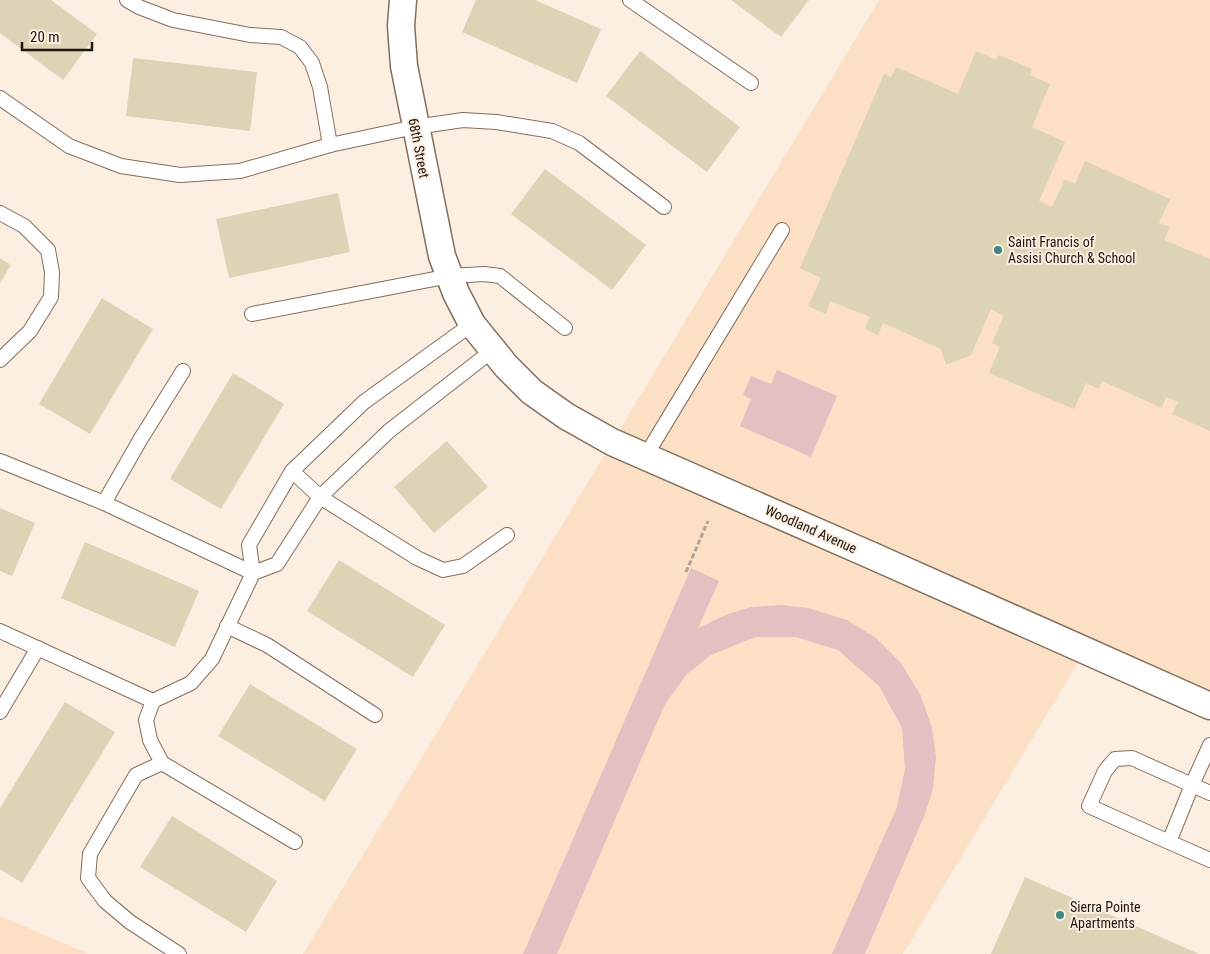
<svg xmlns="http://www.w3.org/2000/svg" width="1210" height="954" font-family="'Roboto Condensed',sans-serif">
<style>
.built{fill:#fbe0c5}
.green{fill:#e1c1c1}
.building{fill:#ddd3b5}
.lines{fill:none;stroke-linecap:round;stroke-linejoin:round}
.lane-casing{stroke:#826e5b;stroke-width:16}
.street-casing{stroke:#826e5b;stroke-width:29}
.path{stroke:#b1a69b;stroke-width:3;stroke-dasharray:5 2.5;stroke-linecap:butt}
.lane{stroke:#fff;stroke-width:14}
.street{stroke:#fff;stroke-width:26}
.poi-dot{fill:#408884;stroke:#fcefe2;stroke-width:2}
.labels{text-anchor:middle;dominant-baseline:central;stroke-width:4;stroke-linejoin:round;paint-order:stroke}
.street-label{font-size:14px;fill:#1e170f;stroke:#fcefe2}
.poi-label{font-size:14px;fill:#1e170f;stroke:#fcefe2;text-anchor:start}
</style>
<rect width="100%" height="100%" fill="#fcefe2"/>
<g class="built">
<path d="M879,0H1210V706L1085,651L903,954H303Z"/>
<path d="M0,916L89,954H0Z"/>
</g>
<g class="green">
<path d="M777,370L837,396L811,457L740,426L751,399L743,395L751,376L771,384Z"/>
<path d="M691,568L719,581L698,628L728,614L751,607L782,605L808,608L847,620L876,638L901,663L921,696L932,728L936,757L933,789L925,814L865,954H832L897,807L905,769L902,728L879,686L838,650L796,637H755L711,655L687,674L665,704L557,954H523Z"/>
</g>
<g class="building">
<path d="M0,0H51L97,34L63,80L0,33Z"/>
<path d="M476,0H535L601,29L577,83L462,32Z"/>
<path d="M731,0H809L781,37Z"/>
<path d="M640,51L740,127L707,172L606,96Z"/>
<path d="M976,51L996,60L999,55L1032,69L1030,75L1050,84L1032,127L1065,142L1039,201L1052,207L1065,179L1075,184L1085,161L1170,199L1159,223L1170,227L1164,240L1210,259V431L1172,414L1178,402L1166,397L1162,408L1102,381L1099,389L1086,383L1074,409L989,373L1000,347L992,343L1004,316L991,309L971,355L946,365L941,349L883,323L878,335L865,329L870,317L830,301L826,314L808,306L821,278L800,268L884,74L891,77L896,67L958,94Z"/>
<path d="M133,58L257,72L250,131L126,116Z"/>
<path d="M545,169L646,245L612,290L511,214Z"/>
<path d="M338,193L350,252L229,278L216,219Z"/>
<path d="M0,258L11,265L0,283Z"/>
<path d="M102,298L153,329L90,434L39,404Z"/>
<path d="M233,373L284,404L221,509L170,479Z"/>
<path d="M447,441L488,487L434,533L394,487Z"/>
<path d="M0,508L35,523L12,576L0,571Z"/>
<path d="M85,542L199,591L175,647L61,598Z"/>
<path d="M339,560L445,625L413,677L307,611Z"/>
<path d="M250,684L357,749L325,801L218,736Z"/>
<path d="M65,702L115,732L22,883L0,869V808Z"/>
<path d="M172,816L277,881L246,932L140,867Z"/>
<path d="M1025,877L1199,954H991Z"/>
</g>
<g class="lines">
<g class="lane-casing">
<g id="lane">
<path d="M127,0L139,7L173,20L250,35L281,37L300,47L312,63L320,87L330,145"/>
<path d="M630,0L751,83"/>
<path d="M0,98L69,146L121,166L180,175L240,171L330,145L415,127L463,120L496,122L552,131L579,143L664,207"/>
<path d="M0,213L24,226L48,250L52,272L51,297L30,331L0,360"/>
<path d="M252,314L450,276L484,274L500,276L565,328"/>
<path d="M645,457L782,230"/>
<path d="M0,461L104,503L140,440L183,371"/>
<path d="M292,471L320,497L417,558L443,570L463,566L507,535"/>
<path d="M104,503L253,573L277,564L320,497L389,431L493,350"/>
<path d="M227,626L267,645L375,715"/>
<path d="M0,631L153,701"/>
<path d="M0,712L38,648"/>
<path d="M1210,745L1192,785L1210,793"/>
<path d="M162,763L136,775L90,854L88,878L105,901L130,922L179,954"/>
<path d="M295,842L162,763L150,740L146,720L153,701L191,683L212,659L253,573L249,545L292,471L364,402L472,324"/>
<path d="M1169,842L1089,806L1105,771L1115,759L1132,758L1192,785L1169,842L1210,860"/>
</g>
</g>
<g class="street-casing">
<path id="street" d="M403,0L401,26L404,66L442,256L456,293L472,324L506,366L532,392L566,416L612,442L875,557L1210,706"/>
</g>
<path class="path" d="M686,572L708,521"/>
<use href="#lane" class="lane"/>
<use href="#street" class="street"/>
</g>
<g class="poi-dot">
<circle cx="998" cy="250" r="5"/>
<circle cx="1060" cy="915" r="5"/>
</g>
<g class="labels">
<g class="street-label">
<text transform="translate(419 148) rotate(79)">68th Street</text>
<text transform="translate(811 529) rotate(24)">Woodland Avenue</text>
</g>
<g class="poi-label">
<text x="1008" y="242">Saint Francis of<tspan x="1008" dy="16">Assisi Church &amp; School</tspan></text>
<text x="1070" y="907">Sierra Pointe<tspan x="1070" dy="16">Apartments</tspan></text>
</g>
</g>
<path d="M22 42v8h70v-8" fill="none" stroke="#1e170f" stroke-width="2.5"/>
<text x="30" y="42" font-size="15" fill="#1e170f" stroke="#fcefe2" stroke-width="4" paint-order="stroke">20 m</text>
</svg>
